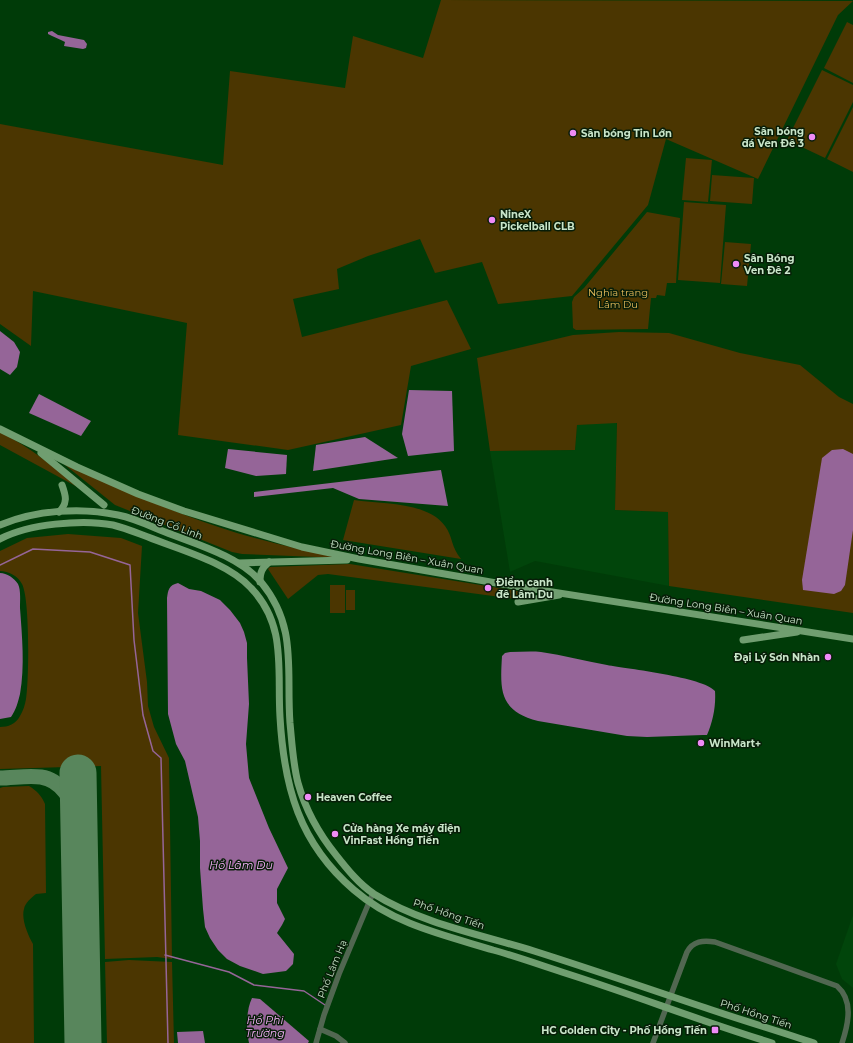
<svg xmlns="http://www.w3.org/2000/svg" width="853" height="1043" font-family="Montserrat,sans-serif">
<style>
.built{fill:#01450b}
.green{fill:#4b3601}
.water{fill:#956598}
.lines{fill:none;stroke-linecap:round;stroke-linejoin:round}
.stream{stroke:#956598;stroke-width:1.5}
.taxiway{stroke:#58865c;stroke-width:15}
.runway{stroke:#58865c;stroke-width:37}
.minor{stroke:#516751;stroke-width:5.5}
.major{stroke:#709e70;stroke-width:7}
.poi-dot{fill:#ef8bf7;stroke:#071d08;stroke-width:1.5}
.labels{text-anchor:middle;dominant-baseline:central;stroke-width:3;stroke-linejoin:round;paint-order:stroke}
.poi-label{font-size:10px;font-weight:bold;fill:#c9e5c9;stroke:#071d08;text-anchor:start}
.park-label{font-size:10px;fill:#e7bb5b;stroke:#071d08}
.street-label{font-size:10px;fill:#c9e5c9;stroke:#071d08}
.water-label{font-size:11px;font-style:italic;fill:#f6b0fa;stroke:#071d08}
</style>
<rect width="100%" height="100%" fill="#003b08"/>
<g class="built">
<path d="M617,422L615,510L668,512L669,586L535,561L510,572L490,451L575,450L577,425Z"/>
<path d="M853,915V988L842,979L836,964Z"/>
</g>
<g class="green">
<path d="M441,0L853,1L838,15L758,179L666,139L648,205L572,296L498,304L482,262L435,273L420,239L368,256L337,269L339,289L293,299L302,337L447,300L471,349L411,366L401,425L288,450L178,435L187,323L33,291L31,346L0,324V124L223,165L230,71L345,88L353,36L423,58Z"/>
<path d="M847,22L853,25V83L824,68Z"/>
<path d="M822,70L853,85V102L825,158L787,140Z"/>
<path d="M853,107V172L827,159Z"/>
<path d="M686,158L712,160L708,202L682,200Z"/>
<path d="M712,175L754,178L752,204L710,201Z"/>
<path d="M684,202L726,205L720,283L678,280Z"/>
<path d="M647,212L680,218L676,283H667L665,296L657,295L656,298H651L648,329L576,330L573,328L572,302L574,297L584,288Z"/>
<path d="M725,242L751,244L747,286L721,284Z"/>
<path d="M619,332L669,333L740,353L800,365L839,397L853,404V613L669,586L668,512L615,510L617,423L577,425L575,450L490,451L477,358L573,335Z"/>
<path d="M0,432C30,447 55,468 81,489L0,445Z"/>
<path d="M60,461C118,488 176,514 237,533C272,543 307,551 343,558L242,554L232,552L115,505Z"/>
<path d="M354,500C382,504 428,502 445,526C453,537 451,547 461,559L343,540Z"/>
<path d="M68,534L121,538L142,546L138,613L147,682L148,706L154,727L169,758L172,959L157,957L105,959L101,766L0,769V727C8,727 16,724 20,716C23,711 25,705 26,699C29,680 30,599 22,584C18,576 8,571 0,571V551L27,538Z"/>
<path d="M350,564L536,594L516,599L328,574L318,575L288,599L268,569L270,567Z"/>
<rect x="330" y="585" width="15" height="28"/>
<rect x="346" y="590" width="9" height="20"/>
<path d="M29,786C37,791 41,795 45,804L46,893L36,894C31,898 25,903 24,909C21,919 28,935 33,944L34,1043H0V788L3,787Z"/>
<path d="M129,960L172,962L174,1043H107L105,962Z"/>
</g>
<g class="water">
<path d="M52,31L58,35L84,40L87,44L86,48L83,49L64,46L65,42C60,39 53,37 48,34V32Z"/>
<path d="M0,331L14,342L20,352L17,367L10,375L0,369Z"/>
<path d="M409,390L452,391L454,451L408,456L402,434Z"/>
<path d="M39,394L91,421L81,436L29,413Z"/>
<path d="M365,437L398,458L313,471L316,445Z"/>
<path d="M228,449L287,455L286,474L256,476L225,468Z"/>
<path d="M843,449L853,454V530L845,585L841,591L834,594L803,590L802,580L822,458L832,450Z"/>
<path d="M441,470L448,506L359,499L333,488L254,497V492Z"/>
<path d="M0,573C7,573 14,578 18,584C21,590 20,601 20,608C22,636 25,666 20,694C18,702 16,710 11,717L0,719Z"/>
<path d="M178,583L189,589L201,591L220,600L230,610L240,623L244,632L247,643V658L249,704L246,744L249,778L269,828L288,868L277,889V903L285,919L282,925L277,933L294,954L293,964L286,971L263,974L240,966L227,959L218,950L210,938L205,927L203,909L200,868V841L198,817L185,761L176,744L168,714L167,598C168,590 169,585 178,583Z"/>
<path d="M510,652C520,652 531,651 541,652C563,655 585,661 607,665C628,669 703,677 715,691C716,706 713,721 707,735H703L647,737L627,736L538,721C499,711 500,690 502,656L505,653Z"/>
<path d="M252,998L260,999L309,1041L308,1043H249C246,1030 246,1010 252,998Z"/>
<path d="M203,1031L205,1043H178L177,1032Z"/>
</g>
<g class="lines">
<g class="stream">
<path d="M0,565L33,549L90,552L130,565L134,640L143,715L153,751L161,758L168,1043"/>
<path d="M165,955L229,972L254,985L304,991L325,1005"/>
</g>
<path class="taxiway" d="M0,778C13,778 28,775 41,777C62,780 72,801 79,819"/>
<path class="runway" d="M78,773L83,1043"/>
<g class="minor">
<path d="M320,1029L336,1036L345,1043"/>
<path d="M316,1043L324,1015L339,974L373,893"/>
<path d="M653,1043L687,952C693,941 703,940 715,942L837,986C853,1000 849,1022 842,1043"/>
</g>
<g class="major">
<path d="M0,429L77,467L138,494L184,511L302,547L359,559L502,584L853,639"/>
<path d="M41,453L104,505"/>
<path d="M59,512C68,503 66,496 62,485"/>
<path d="M0,525C36,510 81,507 118,515C133,518 146,524 160,530C192,543 238,555 261,582C298,627 286,670 290,723C292,743 293,764 298,783C305,808 319,834 336,855C347,869 359,884 374,894C420,923 482,935 534,951C594,970 655,991 715,1011C748,1022 781,1032 814,1043"/>
<path d="M0,539C28,524 82,519 113,525C125,528 137,533 148,537C180,550 227,562 251,588C287,625 277,670 280,717C284,787 299,843 354,890C393,924 444,935 493,950C518,957 543,966 568,974C637,996 703,1022 772,1043"/>
<path d="M239,563L347,560"/>
<path d="M260,582C260,572 262,568 269,562"/>
<path d="M518,602L559,595"/>
<path d="M743,640L797,632"/>
</g>
</g>
<g class="poi-dot">
<circle cx="573" cy="133" r="4"/>
<circle cx="812" cy="137" r="4"/>
<circle cx="492" cy="220" r="4"/>
<circle cx="736" cy="264" r="4"/>
<circle cx="488" cy="588" r="4"/>
<circle cx="828" cy="657" r="4"/>
<circle cx="701" cy="743" r="4"/>
<circle cx="308" cy="797" r="4"/>
<circle cx="335" cy="834" r="4"/>
<rect x="711" y="1026" width="8" height="8" rx="2"/>
</g>
<g class="labels">
<g class="poi-label">
<text x="804" y="131" text-anchor="end">Sân bóng<tspan x="804" dy="12">đá Ven Đê 3</tspan></text>
<text x="581" y="133">Sân bóng Tin Lớn</text>
<text x="500" y="214">NineX<tspan x="500" dy="12">Pickelball CLB</tspan></text>
<text x="744" y="258">Sân Bóng<tspan x="744" dy="12">Ven Đê 2</tspan></text>
<text x="496" y="582">Điểm canh<tspan x="496" dy="12">đê Lâm Du</tspan></text>
<text x="820" y="657" text-anchor="end">Đại Lý Sơn Nhàn</text>
<text x="709" y="743">WinMart+</text>
<text x="316" y="797">Heaven Coffee</text>
<text x="343" y="828">Cửa hàng Xe máy điện<tspan x="343" dy="12">VinFast Hồng Tiến</tspan></text>
<text x="707" y="1030" text-anchor="end">HC Golden City - Phố Hồng Tiến</text>
</g>
<g class="park-label">
<text x="618" y="292">Nghĩa trang<tspan x="618" dy="12">Lâm Du</tspan></text>
</g>
<g class="street-label">
<text transform="translate(167 523) rotate(21)">Đường Cổ Linh</text>
<text transform="translate(407 557) rotate(10)">Đường Long Biên – Xuân Quan</text>
<text transform="translate(726 609) rotate(9)">Đường Long Biên – Xuân Quan</text>
<text transform="translate(449 914) rotate(19)">Phố Hồng Tiến</text>
<text transform="translate(332 969) rotate(-68)">Phố Lâm Hạ</text>
<text transform="translate(756 1014) rotate(18)">Phố Hồng Tiến</text>
</g>
<g class="water-label">
<text x="241" y="865">Hồ Lâm Du</text>
<text x="265" y="1020">Hồ Phi<tspan x="265" dy="13">Trường</tspan></text>
</g>
</g>
</svg>
